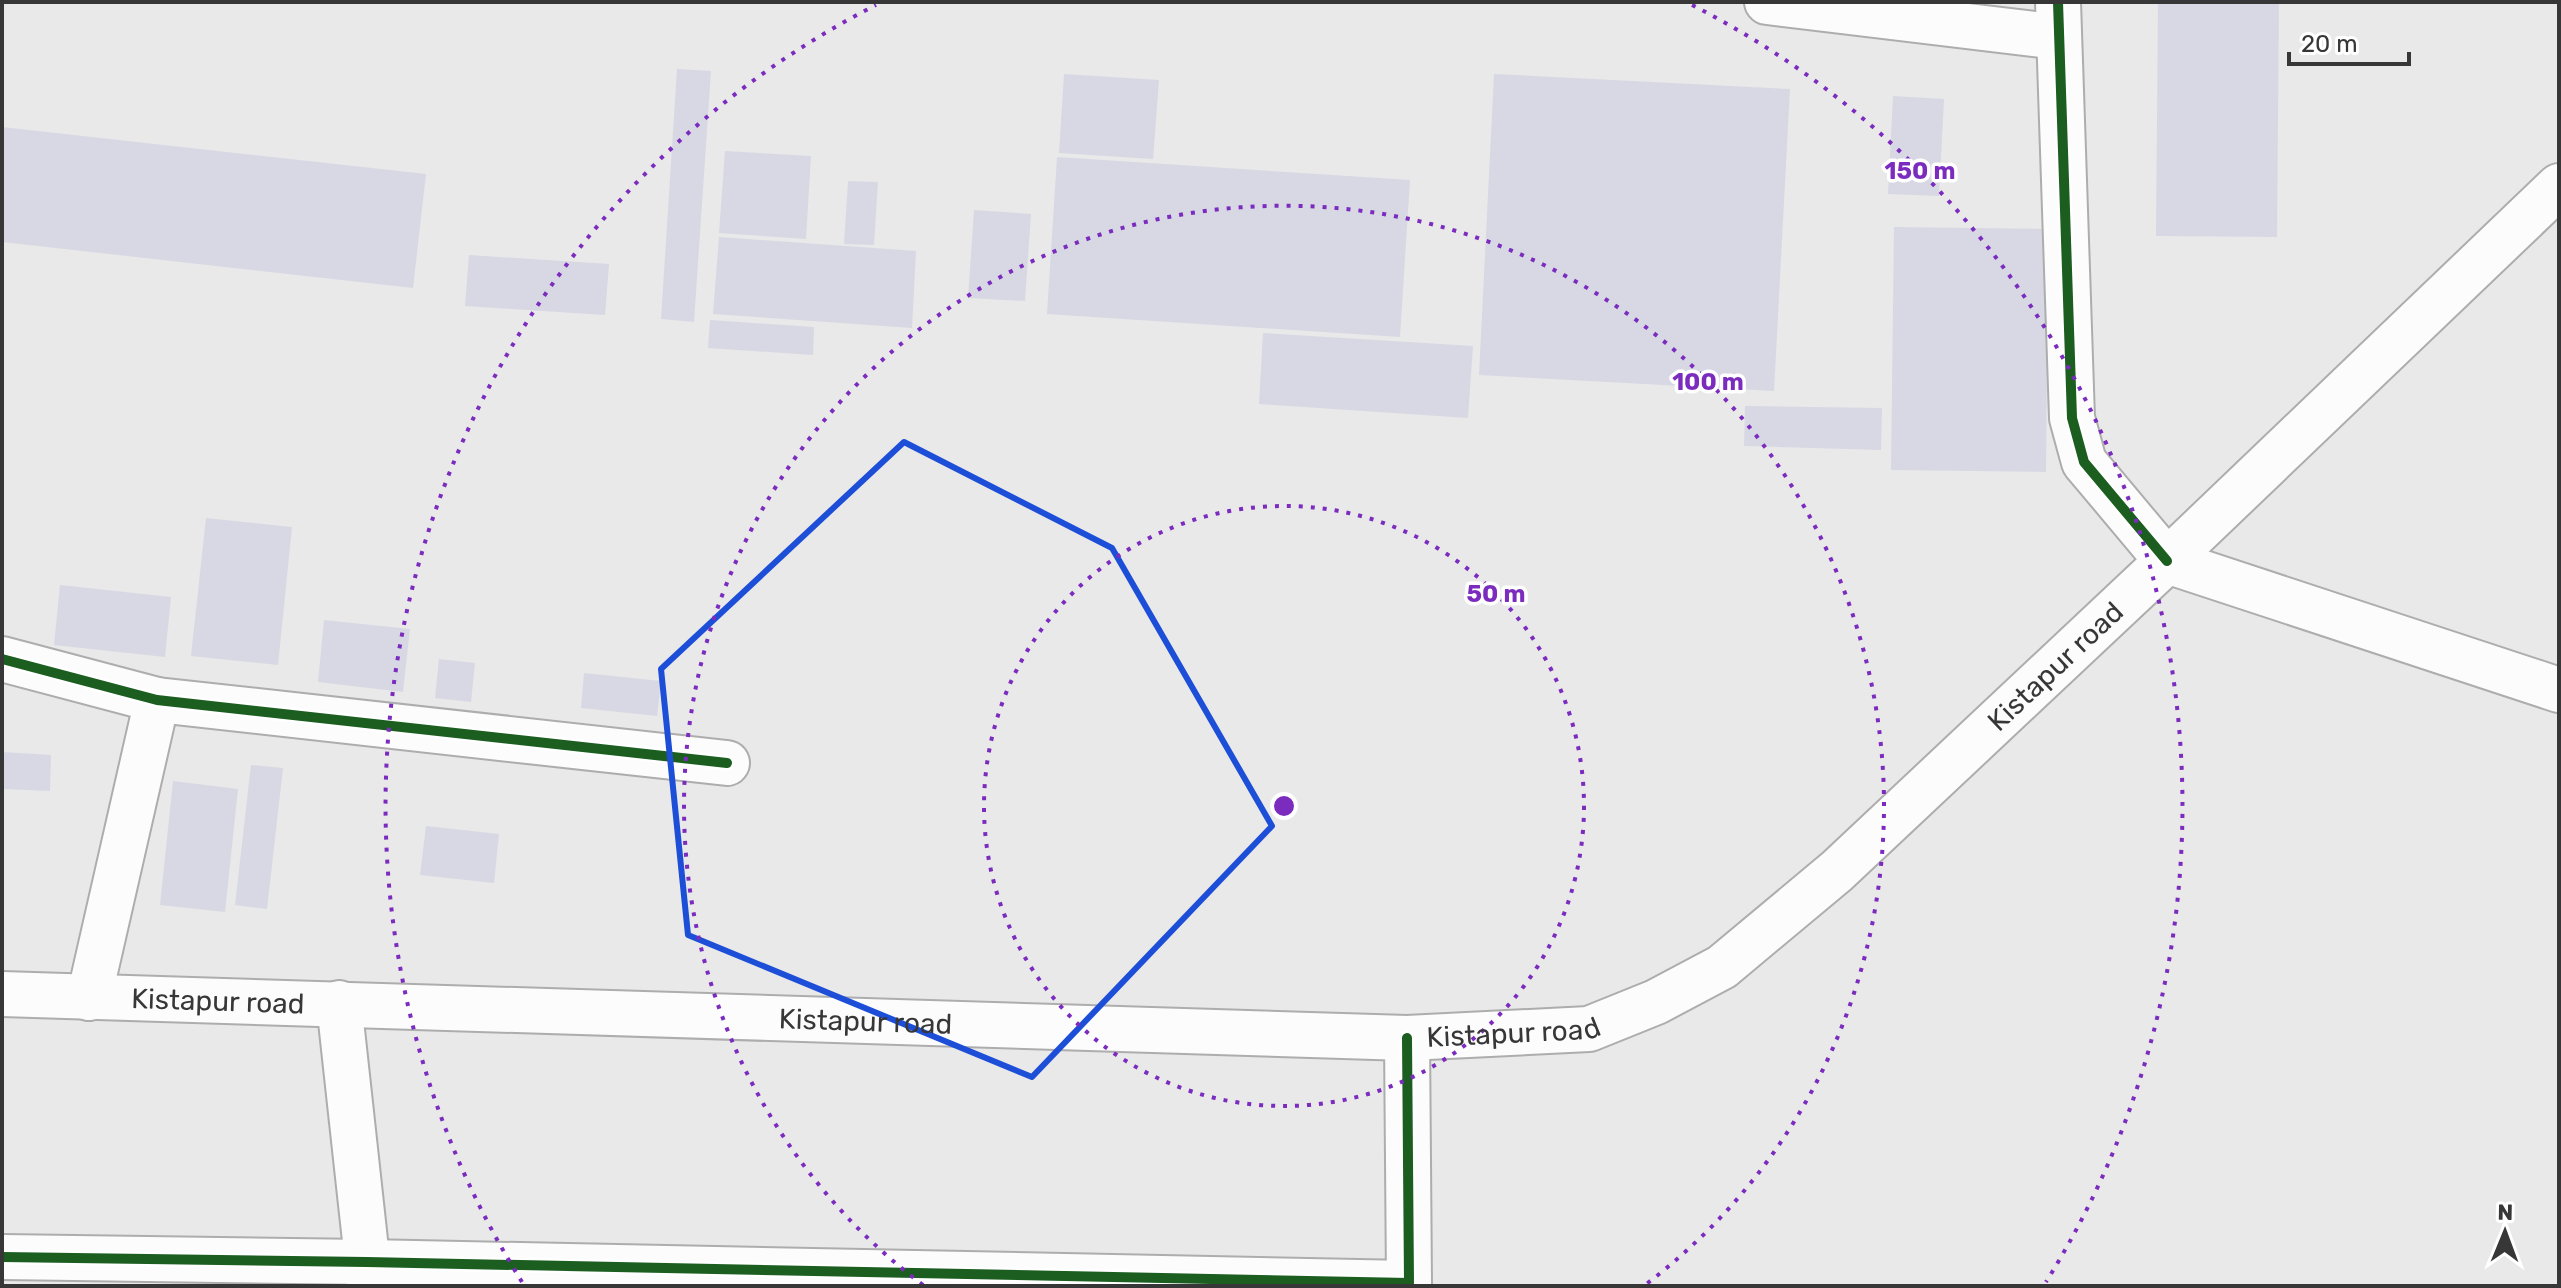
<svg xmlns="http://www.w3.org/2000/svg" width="2561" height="1288" font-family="Rubik,sans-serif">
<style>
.building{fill:#d7d8e3}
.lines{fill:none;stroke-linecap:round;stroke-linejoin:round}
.minor-casing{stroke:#adadad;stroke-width:48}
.major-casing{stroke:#adadad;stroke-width:48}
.minor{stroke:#fcfcfc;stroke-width:44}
.major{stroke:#fcfcfc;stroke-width:44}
.cycleway-casing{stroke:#fff;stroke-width:15}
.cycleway{stroke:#1b5e20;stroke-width:10}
.marked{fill:none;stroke:#1d4ed8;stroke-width:6;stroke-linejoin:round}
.ring{fill:none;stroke:#7b2cbf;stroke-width:4;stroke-dasharray:4 8}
.labels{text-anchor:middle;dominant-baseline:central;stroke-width:7;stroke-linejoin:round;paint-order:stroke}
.street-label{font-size:28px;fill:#373738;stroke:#fff}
.centre{fill:#7b2cbf;stroke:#fff;stroke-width:4}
.ring-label{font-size:24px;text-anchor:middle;font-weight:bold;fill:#7b2cbf;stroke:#fff;stroke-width:7;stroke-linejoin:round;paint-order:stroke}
</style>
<rect width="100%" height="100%" fill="#e9e9e9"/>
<g class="building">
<path d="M2158,2H2279L2277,237L2156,236Z"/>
<path d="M677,69L711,71L694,322L661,319Z"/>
<path d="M1064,74L1159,80L1153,159L1059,153Z"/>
<path d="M1494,74L1790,89L1774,391L1479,375Z"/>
<path d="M1893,96L1944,99L1939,196L1888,194Z"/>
<path d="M2,127L426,174L413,288L2,242Z"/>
<path d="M725,151L811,156L806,239L719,233Z"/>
<path d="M1057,157L1410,180L1400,337L1047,314Z"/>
<path d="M848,181L878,182L874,245L844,244Z"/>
<path d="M974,210L1031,214L1025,301L968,298Z"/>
<path d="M1894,227L2048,229L2046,472L1891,470Z"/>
<path d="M719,237L916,251L912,328L713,314Z"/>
<path d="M469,255L609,264L605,315L465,306Z"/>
<path d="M710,320L814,327L813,355L708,348Z"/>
<path d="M1263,333L1473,346L1468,418L1259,404Z"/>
<path d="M1745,406L1882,408L1881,450L1744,446Z"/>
<path d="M206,518L292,527L278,665L191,656Z"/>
<path d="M60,585L171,597L165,657L54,645Z"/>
<path d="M324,620L410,629L403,692L318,682Z"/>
<path d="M439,659L475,663L471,702L435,698Z"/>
<path d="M584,673L661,681L657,716L581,708Z"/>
<path d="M2,752L51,755L50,791L2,789Z"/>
<path d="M251,765L283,768L267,909L235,905Z"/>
<path d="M173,781L238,789L225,912L160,905Z"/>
<path d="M426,826L499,834L494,883L420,875Z"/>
</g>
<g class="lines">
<g class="minor-casing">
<g id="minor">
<path d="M1767,2L2059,37"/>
<path d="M2058,2L2072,418L2084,462L2167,561L2559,690"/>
<path d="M2,659L157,700L727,763"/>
<path d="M89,998L157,700"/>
<path d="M339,1003L370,1286"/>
<path d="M2,1257L367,1262L1409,1283L1407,1038"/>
</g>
</g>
<g class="major-casing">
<g id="major">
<path id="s1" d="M2,994L1407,1038L1589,1029L1656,1002L1722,967L1837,871L2167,561L2559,186"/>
</g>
</g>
<use href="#minor" class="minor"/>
<use href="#major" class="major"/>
<g class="cycleway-casing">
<g id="cycleway">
<path d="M2058,2L2072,418L2084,462L2167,561"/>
<path d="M2,659L157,700L727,763"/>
<path d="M2,1257L367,1262L1409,1283L1407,1038"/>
</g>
</g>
<use href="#cycleway" class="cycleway"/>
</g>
<path class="marked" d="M904,442L1112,548L1272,826L1032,1077L688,935L661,669Z"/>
<g class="ring">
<circle cx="1284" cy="806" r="300"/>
<path d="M923 1285A600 600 0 1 1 1645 1285"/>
<path d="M522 1282A899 899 0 0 1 876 5M1692 5A899 899 0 0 1 2046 1282"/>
</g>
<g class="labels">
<g class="street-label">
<text stroke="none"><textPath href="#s1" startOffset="2184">Kistapur road</textPath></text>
<text stroke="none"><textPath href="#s1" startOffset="216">Kistapur road</textPath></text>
<text stroke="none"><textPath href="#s1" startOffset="864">Kistapur road</textPath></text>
<text stroke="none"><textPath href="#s1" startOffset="1512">Kistapur road</textPath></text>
</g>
</g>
<circle cx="1284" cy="806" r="12" class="centre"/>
<g class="ring-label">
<text x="1920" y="179">150 m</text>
<text x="1708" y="390">100 m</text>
<text x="1496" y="602">50 m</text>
</g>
<rect width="2561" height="1288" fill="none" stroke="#373738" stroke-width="8"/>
<g transform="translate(2505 1232) rotate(1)" stroke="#ffffff" stroke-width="6" paint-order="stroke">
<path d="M0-6L14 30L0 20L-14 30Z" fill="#373738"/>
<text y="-12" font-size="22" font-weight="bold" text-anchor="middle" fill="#373738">N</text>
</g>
<path d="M2289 52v12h120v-12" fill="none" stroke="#373738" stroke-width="4"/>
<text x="2301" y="52" font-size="24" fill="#373738" stroke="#ffffff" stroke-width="6" paint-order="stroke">20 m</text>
</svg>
